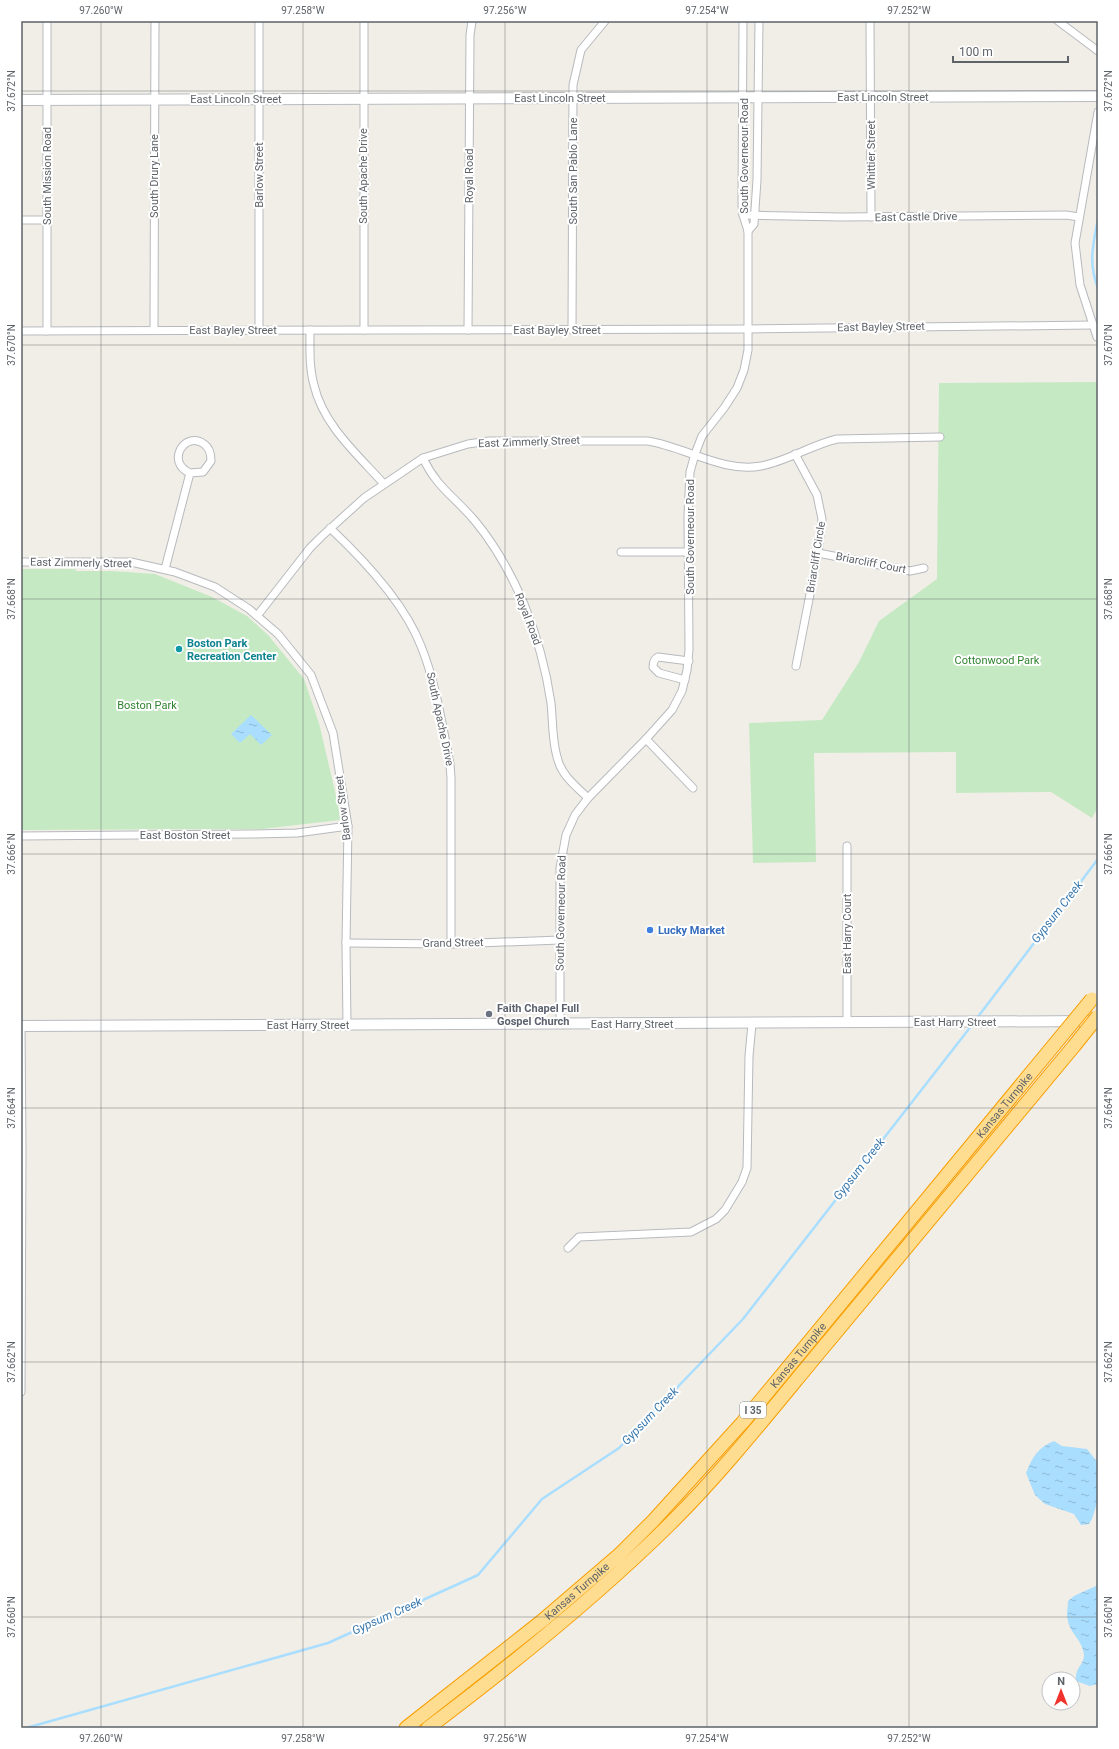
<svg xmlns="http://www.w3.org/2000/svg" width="1119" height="1749" font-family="Roboto,sans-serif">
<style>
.park{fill:#c5e9c3}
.water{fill:url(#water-ripples)}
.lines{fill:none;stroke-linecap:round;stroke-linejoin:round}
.stream{stroke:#a9deff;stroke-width:2.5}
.street-casing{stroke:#b7babe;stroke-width:9}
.secondary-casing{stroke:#b8bcc1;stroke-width:12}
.highway-casing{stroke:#f89e00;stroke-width:15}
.street{stroke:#fff;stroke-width:7}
.secondary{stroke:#fff;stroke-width:10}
.highway{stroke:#ffdd90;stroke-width:13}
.highway-bridge-casing{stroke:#f89e00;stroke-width:15;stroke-linecap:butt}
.highway-bridge{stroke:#ffdd90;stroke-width:13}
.ticks{fill:none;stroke:#5e6368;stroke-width:1;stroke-opacity:0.45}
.culture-dot{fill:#0f9aa8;stroke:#fff;stroke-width:1.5}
.shop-dot{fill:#3f7fe0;stroke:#fff;stroke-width:1.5}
.worship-dot{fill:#6b7280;stroke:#fff;stroke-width:1.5}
.labels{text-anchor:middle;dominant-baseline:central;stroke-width:4;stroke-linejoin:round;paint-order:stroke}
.shield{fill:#fff;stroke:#8e9295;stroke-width:1}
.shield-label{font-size:10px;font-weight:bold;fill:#5e6368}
.street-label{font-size:11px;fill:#5e6368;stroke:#fff}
.culture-label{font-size:11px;font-weight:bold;fill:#0d838f;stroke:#fff;text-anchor:start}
.park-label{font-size:11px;fill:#308430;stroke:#fff}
.shop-label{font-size:11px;font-weight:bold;fill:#366cbe;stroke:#fff;text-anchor:start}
.worship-label{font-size:11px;font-weight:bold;fill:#5b616d;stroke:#fff;text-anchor:start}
.water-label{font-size:12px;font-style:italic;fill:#3c7aae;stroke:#fff}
.neatline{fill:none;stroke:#5e6368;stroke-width:1.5}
.ticks-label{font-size:10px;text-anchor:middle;fill:#5e6368}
</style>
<defs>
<pattern id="water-ripples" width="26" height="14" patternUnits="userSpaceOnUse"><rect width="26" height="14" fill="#a9deff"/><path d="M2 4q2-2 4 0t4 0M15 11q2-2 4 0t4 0" fill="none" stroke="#8db8d2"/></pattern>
</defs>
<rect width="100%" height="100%" fill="#f1eee7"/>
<g class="park">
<path d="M1098,382V807L1092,818L1051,792L956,793V752L814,753L816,862L753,863L749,723L822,720L859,662L879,621L937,579L939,383Z"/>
<path d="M21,569H75L76,571H112L155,574L212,597L247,616L268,635L304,679L319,723L341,817L340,820L262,829L21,830Z"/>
</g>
<g class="water">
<path d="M251,715L272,735L261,745L250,734L240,743L231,734Z"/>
<path d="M1054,1441L1062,1446L1087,1449L1098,1463V1500L1092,1519L1089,1524L1081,1525L1074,1514L1045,1504L1035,1495L1026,1473C1032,1458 1038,1447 1054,1441Z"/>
<path d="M1098,1585V1684L1090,1686L1076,1681C1075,1667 1084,1665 1084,1655C1083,1641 1070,1633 1068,1621C1066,1614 1068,1608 1068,1601L1074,1596Z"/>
</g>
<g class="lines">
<g class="stream">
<path d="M1098,219C1093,244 1088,264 1098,288"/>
<path d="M977,1018L1098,859"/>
<path d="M26,1728L328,1643L478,1575L542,1499L619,1448L743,1319L972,1025"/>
</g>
<g class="street-casing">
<g id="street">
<path d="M870,21L871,217"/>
<path d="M1058,21L1098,51"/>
<path d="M743,215L841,217L1066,215L1079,217"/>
<path d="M21,220H47"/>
<path d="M748,231L754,224L757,180L759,21"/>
<path d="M154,330L155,21"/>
<path d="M259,330V21"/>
<path d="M310,330C310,348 309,367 314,385C323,425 358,455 384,484"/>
<path d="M364,330V21"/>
<path d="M468,330L470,35L472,21"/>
<path d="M572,330L573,85L581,50L605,21"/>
<path d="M21,331L749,329L1093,325"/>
<path d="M47,331V21"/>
<path d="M1097,337L1080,285L1075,243L1098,112"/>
<path d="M795,454L817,495L822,519L818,553L796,666"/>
<path d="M423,458C437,488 455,497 475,521C495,545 512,576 524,604C537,636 546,669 551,703C553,722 552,743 558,760C562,776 577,787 588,798"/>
<path d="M330,528C364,560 404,602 421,646C436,683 442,724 450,764L451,778V944"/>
<path d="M621,552H689"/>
<path d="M818,553L910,571L924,568"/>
<path d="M21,562H131L175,572L215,587L249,609L278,634L311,675L333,733L348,826L346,943L347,1025"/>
<path d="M165,569L190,473L203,472L211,461C211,455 210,448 204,444C185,430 165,462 190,473"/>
<path d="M257,616L310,548L322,536L364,498L423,458L468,444L489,441H648C685,447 723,473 761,466C788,461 811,445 837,439L940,437"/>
<path d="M685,680L659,673L653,667C653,662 654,659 658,657L689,661"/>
<path d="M646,739L693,788"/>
<path d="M21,836L251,834L297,833L348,826"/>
<path d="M847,846V1023"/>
<path d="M346,943L451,944L560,940"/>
<path d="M560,1024V868L566,835L575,815L588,798L646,739L672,710L682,691L687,670L689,650L688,516L690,472L695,454L702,436L724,408L737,388L744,370L748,350V231L743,215L742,205L743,21"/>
<path d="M568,1248L579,1237L691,1232L716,1219L725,1210L742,1182L747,1168L749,1056L752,1024"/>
<path d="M21,1392L22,1150L21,1026"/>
</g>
</g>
<g class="secondary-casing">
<g id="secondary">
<path d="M21,100L1098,96"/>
<path d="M21,1026L1098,1021"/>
</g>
</g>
<g class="highway-casing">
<g id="highway">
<path id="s1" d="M406,1728L542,1621L619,1555L653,1521L743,1422L1054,1045"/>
<path d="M428,1728C513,1664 595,1598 671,1523C729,1465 779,1400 832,1337C912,1240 993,1143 1074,1046"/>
</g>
</g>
<use href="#street" class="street"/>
<use href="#secondary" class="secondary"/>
<use href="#highway" class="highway"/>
<g class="highway-bridge-casing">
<g id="highway-bridge">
<path d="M1054,1045L1092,999"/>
<path d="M1074,1046L1098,1016"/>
</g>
</g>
<use href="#highway-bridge" class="highway-bridge"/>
</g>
<path class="ticks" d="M101,21V1728M303,21V1728M505,21V1728M707,21V1728M909,21V1728M21,91H1098M21,345H1098M21,599H1098M21,854H1098M21,1108H1098M21,1362H1098M21,1617H1098"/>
<circle class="culture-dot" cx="179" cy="649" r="4"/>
<circle class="shop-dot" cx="650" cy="930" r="4"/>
<circle class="worship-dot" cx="489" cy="1014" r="4"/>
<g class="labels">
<rect class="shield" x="740" y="1402" width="26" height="16" rx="3"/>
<g class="shield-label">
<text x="753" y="1410">I 35</text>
</g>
<g class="street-label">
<text x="883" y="97">East Lincoln Street</text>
<text x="560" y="98">East Lincoln Street</text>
<text x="236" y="99">East Lincoln Street</text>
<text transform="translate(871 155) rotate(-90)">Whittier Street</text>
<text transform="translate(744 156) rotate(-90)">South Governeour Road</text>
<text transform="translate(573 171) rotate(-90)">South San Pablo Lane</text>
<text transform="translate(259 175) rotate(-90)">Barlow Street</text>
<text transform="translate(47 176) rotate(-90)">South Mission Road</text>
<text transform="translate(154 176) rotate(-90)">South Drury Lane</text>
<text transform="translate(363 176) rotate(-90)">South Apache Drive</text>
<text transform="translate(469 176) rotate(-90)">Royal Road</text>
<text transform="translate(916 217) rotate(-1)">East Castle Drive</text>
<text transform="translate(881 327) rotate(-1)">East Bayley Street</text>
<text x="233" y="330">East Bayley Street</text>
<text x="557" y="330">East Bayley Street</text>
<text transform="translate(529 442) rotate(-2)">East Zimmerly Street</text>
<text transform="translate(690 537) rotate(-90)">South Governeour Road</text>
<text transform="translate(816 557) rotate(-81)">Briarcliff Circle</text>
<text transform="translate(81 563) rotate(1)">East Zimmerly Street</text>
<text transform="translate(871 563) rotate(11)">Briarcliff Court</text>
<text transform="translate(528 619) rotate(69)">Royal Road</text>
<text transform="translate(440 719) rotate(78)">South Apache Drive</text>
<text transform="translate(343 808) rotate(-97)">Barlow Street</text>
<text x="185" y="835">East Boston Street</text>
<text transform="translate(561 913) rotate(-89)">South Governeour Road</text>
<text transform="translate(847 934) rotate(-90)">East Harry Court</text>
<text transform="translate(453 943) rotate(-1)">Grand Street</text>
<text x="955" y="1022">East Harry Street</text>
<text x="632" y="1024">East Harry Street</text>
<text x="308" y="1025">East Harry Street</text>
<text stroke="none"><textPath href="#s1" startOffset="867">Kansas Turnpike</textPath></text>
<text stroke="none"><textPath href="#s1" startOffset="543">Kansas Turnpike</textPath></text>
<text stroke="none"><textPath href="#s1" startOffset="219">Kansas Turnpike</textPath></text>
</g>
<g class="culture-label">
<text x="187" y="643">Boston Park<tspan x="187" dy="13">Recreation Center</tspan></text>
</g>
<g class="park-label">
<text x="997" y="660">Cottonwood Park</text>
<text x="147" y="705">Boston Park</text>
</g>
<g class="shop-label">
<text x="658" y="930">Lucky Market</text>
</g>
<g class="worship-label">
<text x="497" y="1008">Faith Chapel Full<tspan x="497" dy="13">Gospel Church</tspan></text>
</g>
<g class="water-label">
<text transform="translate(1057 912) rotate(-52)">Gypsum Creek</text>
<text transform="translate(859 1169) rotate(-52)">Gypsum Creek</text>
<text transform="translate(650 1416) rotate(-46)">Gypsum Creek</text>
<text transform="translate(387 1616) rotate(-24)">Gypsum Creek</text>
</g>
</g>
<rect width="1119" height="1749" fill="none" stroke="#ffffff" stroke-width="44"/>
<g transform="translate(1061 1691)"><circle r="19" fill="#ffffff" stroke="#bfc1c3"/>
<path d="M0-3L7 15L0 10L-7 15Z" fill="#f2322c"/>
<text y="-6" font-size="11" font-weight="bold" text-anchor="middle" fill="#5e6368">N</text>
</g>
<path d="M953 56v6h115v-6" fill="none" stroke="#5e6368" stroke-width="2"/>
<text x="959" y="56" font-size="12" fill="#5e6368" stroke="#ffffff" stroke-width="3" paint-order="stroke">100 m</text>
<rect x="22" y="22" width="1075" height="1705" class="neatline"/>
<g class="ticks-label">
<text x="101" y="14">97.260°W</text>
<text x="303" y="14">97.258°W</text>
<text x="505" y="14">97.256°W</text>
<text x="707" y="14">97.254°W</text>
<text x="909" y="14">97.252°W</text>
<text transform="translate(11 91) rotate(-90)" y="4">37.672°N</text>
<text transform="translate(1108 91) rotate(-90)" y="4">37.672°N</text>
<text transform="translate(11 345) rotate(-90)" y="4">37.670°N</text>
<text transform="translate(1108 345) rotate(-90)" y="4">37.670°N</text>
<text transform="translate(11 599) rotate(-90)" y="4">37.668°N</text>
<text transform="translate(1108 599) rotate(-90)" y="4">37.668°N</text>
<text transform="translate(11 854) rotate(-90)" y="4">37.666°N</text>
<text transform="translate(1108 854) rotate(-90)" y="4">37.666°N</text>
<text transform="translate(11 1108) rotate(-90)" y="4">37.664°N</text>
<text transform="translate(1108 1108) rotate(-90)" y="4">37.664°N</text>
<text transform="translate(11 1362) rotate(-90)" y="4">37.662°N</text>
<text transform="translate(1108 1362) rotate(-90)" y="4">37.662°N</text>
<text transform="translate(11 1617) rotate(-90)" y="4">37.660°N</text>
<text transform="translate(1108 1617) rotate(-90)" y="4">37.660°N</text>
<text x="101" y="1742">97.260°W</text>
<text x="303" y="1742">97.258°W</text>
<text x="505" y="1742">97.256°W</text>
<text x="707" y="1742">97.254°W</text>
<text x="909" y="1742">97.252°W</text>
</g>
</svg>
